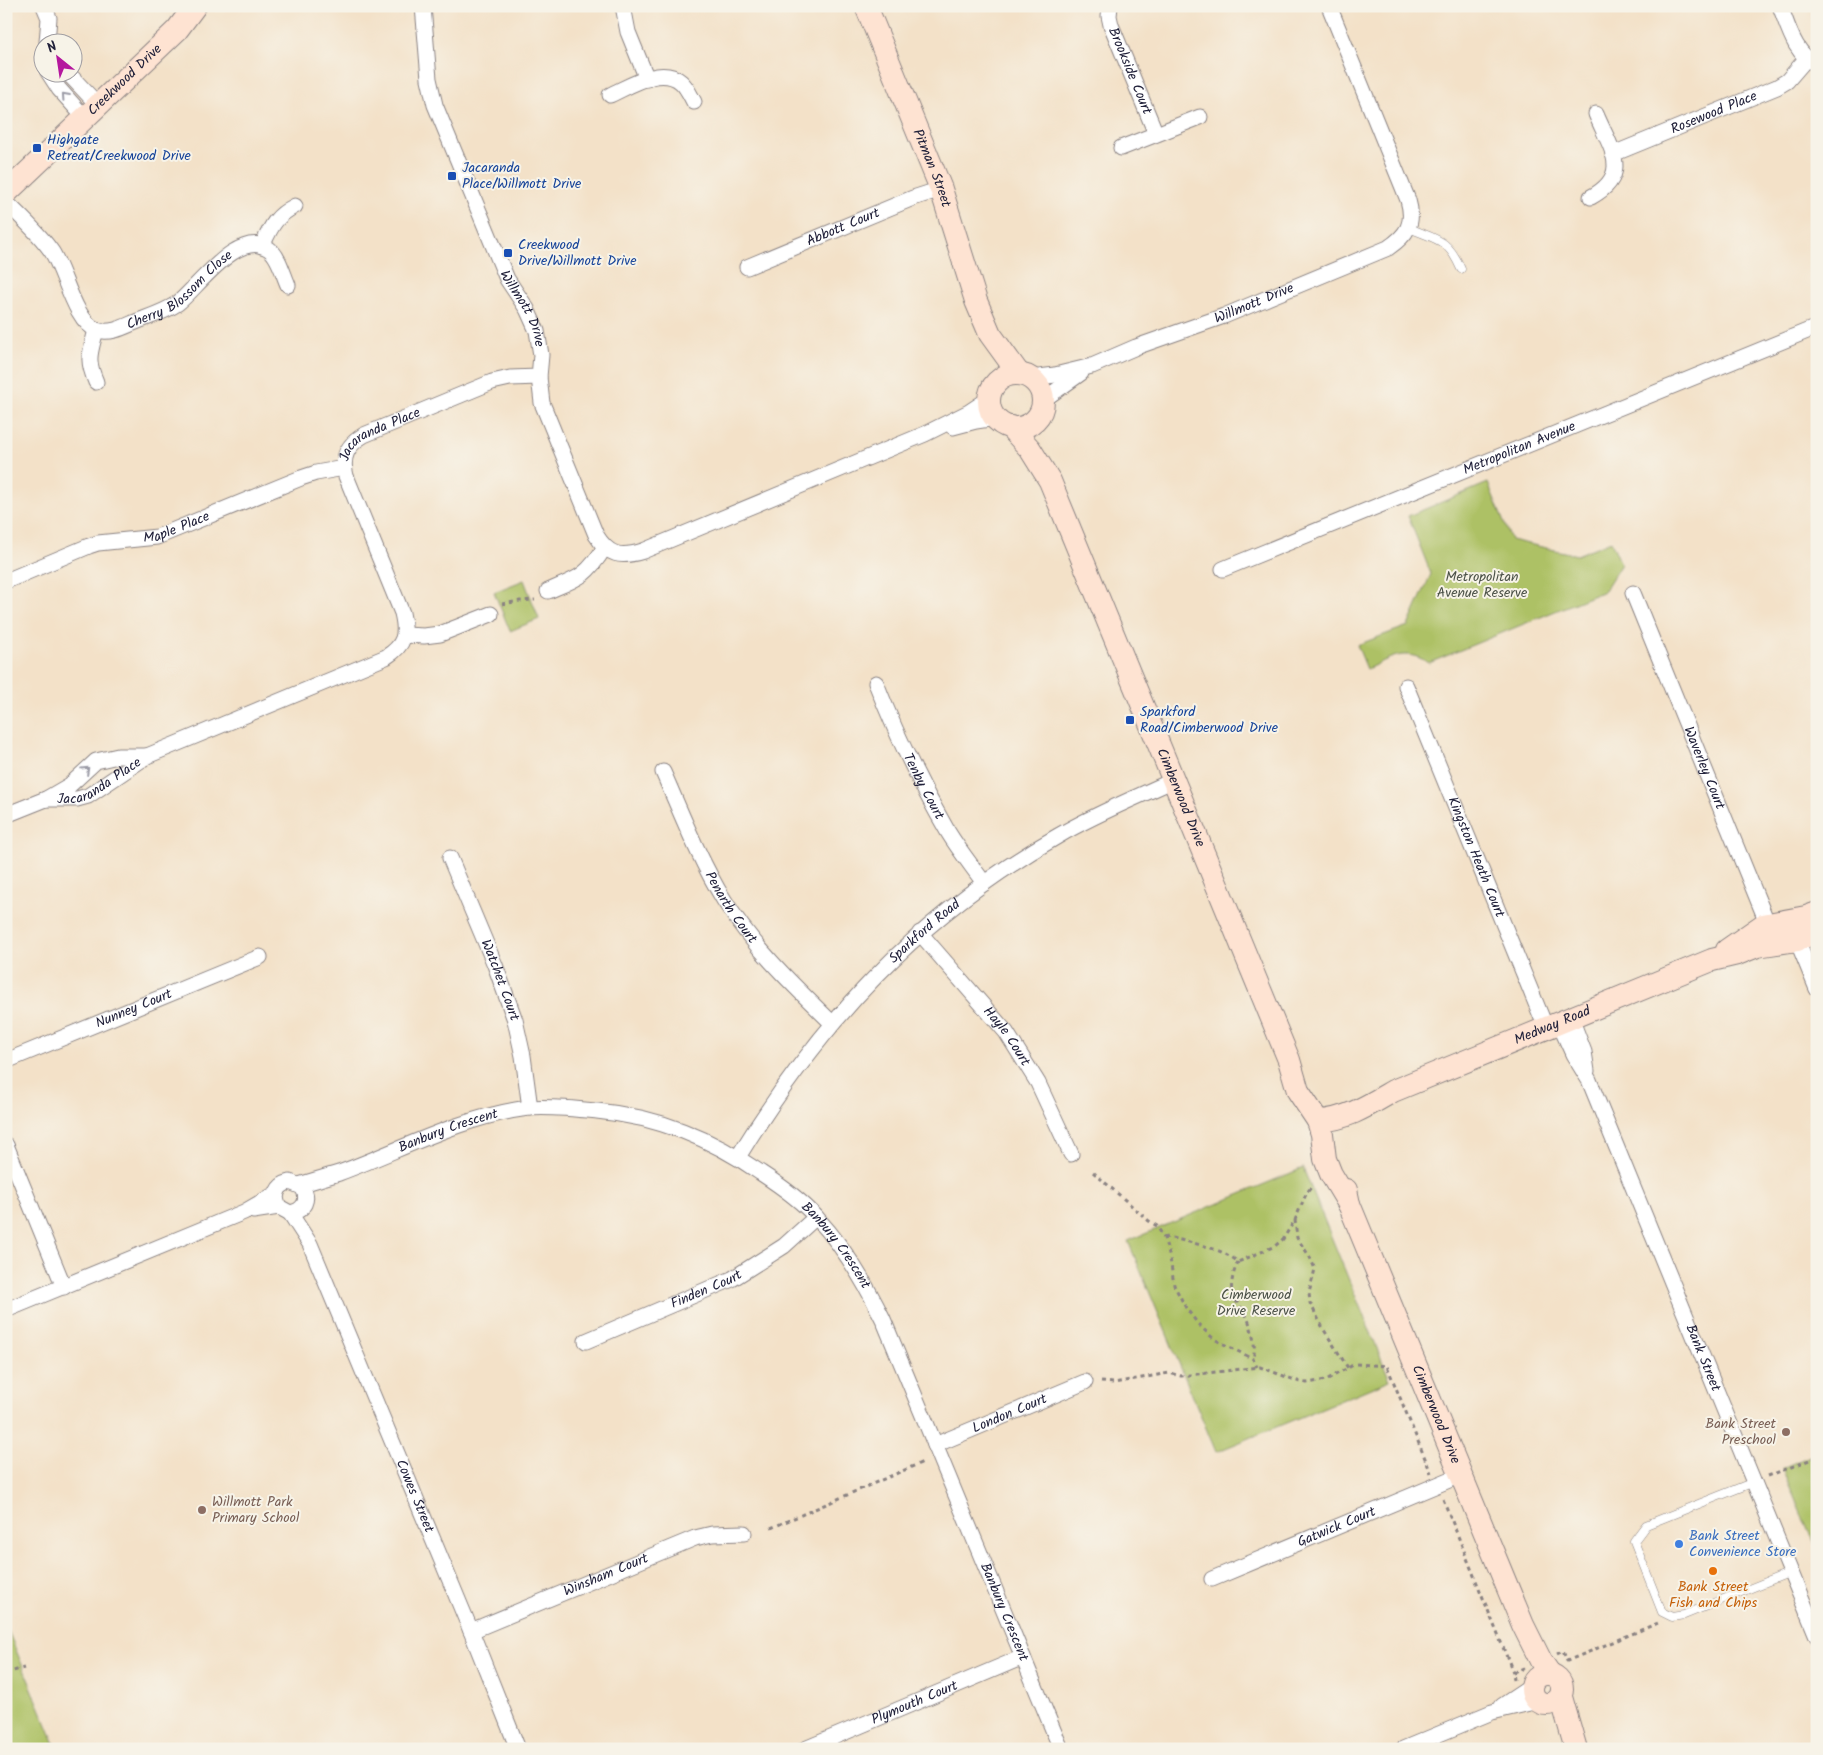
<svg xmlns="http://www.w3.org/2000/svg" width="1823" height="1755" font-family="Kalam,sans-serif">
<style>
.green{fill:#adc165;stroke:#687250}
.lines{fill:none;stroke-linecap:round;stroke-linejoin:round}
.lane-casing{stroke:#8a8282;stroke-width:9}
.street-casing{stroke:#8a8282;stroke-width:17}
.secondary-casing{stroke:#8a8282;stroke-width:24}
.path{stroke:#8a8282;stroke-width:3;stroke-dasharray:4 4;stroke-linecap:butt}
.lane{stroke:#fff;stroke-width:8}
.street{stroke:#fff;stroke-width:15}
.secondary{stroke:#fee3d2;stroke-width:22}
.oneway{stroke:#9c9ca7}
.transit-dot{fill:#1a4fb4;stroke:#f7f3e8;stroke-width:2}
.education-dot{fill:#8d6e63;stroke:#f7f3e8;stroke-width:2}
.shop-dot{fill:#3f7fe0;stroke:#f7f3e8;stroke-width:2}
.food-dot{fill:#e8710a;stroke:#f7f3e8;stroke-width:2}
.labels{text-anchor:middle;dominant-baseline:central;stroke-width:4;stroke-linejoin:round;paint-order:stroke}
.street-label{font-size:14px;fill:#22223b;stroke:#f7f3e8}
.transit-label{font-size:14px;fill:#164399;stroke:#f7f3e8;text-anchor:start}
.park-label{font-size:14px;fill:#4c5248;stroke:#f7f3e8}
.education-label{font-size:14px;fill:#785e54;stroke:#f7f3e8;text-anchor:end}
.shop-label{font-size:14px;fill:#366cbe;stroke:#f7f3e8;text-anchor:start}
.food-label{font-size:14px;fill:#c56008;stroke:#f7f3e8}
</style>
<rect width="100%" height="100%" fill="#f7f3e8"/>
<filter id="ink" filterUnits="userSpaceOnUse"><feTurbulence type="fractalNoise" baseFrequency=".02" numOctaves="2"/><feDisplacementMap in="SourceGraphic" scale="10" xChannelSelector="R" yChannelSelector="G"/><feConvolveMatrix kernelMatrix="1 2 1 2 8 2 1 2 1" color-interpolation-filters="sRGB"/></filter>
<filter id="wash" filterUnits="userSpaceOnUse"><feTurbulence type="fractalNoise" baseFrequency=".0096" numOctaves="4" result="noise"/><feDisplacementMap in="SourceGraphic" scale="20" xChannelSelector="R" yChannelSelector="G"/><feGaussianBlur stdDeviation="1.12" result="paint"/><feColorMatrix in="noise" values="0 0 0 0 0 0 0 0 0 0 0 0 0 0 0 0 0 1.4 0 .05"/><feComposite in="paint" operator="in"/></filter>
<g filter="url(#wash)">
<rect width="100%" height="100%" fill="#f3e1c8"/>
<g class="green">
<path d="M1488,483L1511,540L1577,555L1611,541L1621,564L1604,591L1429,663C1404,647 1391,658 1367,669L1357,645L1408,626L1431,574L1408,516Z"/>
<path d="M524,580L539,619L510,631L494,592Z"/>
<path d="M1303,1168L1390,1380L1216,1452L1128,1241Z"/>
<path d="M1817,1453V1552L1782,1468Z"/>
<path d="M6,1626L57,1749H6Z"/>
</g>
</g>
<g filter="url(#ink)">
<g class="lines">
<g class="lane-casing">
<g id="lane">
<path d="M1409,228C1438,240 1448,239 1461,269"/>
<path d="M1754,1482L1646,1525L1634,1541L1662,1612L1672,1617L1684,1615L1791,1572"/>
</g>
</g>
<g class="street-casing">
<g id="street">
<path d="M44,6L49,18L47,42"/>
<path id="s1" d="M423,6L429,79L435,105L507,279L527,309L537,331L541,355L539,377L542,403L596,535C609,556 620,558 643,551L925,434L969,412L990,398"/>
<path d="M623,6L628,32L647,79"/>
<path id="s2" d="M1110,6L1109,16L1111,25L1156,134"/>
<path d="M1780,6C1788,26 1795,56 1817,64"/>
<path d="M48,72L59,89L85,118"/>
<path d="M67,72L98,105"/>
<path d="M610,95C630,86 661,65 681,82C687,87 690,95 694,102"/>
<path d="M1121,148L1200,117"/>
<path id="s3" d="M1613,154L1777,87L1787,81L1806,59"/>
<path d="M1591,197C1633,174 1610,148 1596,114"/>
<path id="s4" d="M6,202C22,218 40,234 52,252C65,272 75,322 97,330C109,334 122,328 133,323C148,317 165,312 178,303C199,286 239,228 269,249C279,256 283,274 288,285"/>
<path d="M262,246C271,227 275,216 295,206"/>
<path id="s5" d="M747,267L913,198L941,189"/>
<path d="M96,330C90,354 86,359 96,382"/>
<path id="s6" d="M1031,378L1055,375L1092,366L1136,347L1224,316L1388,248C1407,235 1415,224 1408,200L1329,6"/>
<path d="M1043,400L1081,373"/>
<path d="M953,427L976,421L996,418"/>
<path id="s7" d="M1223,569L1817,327"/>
<path id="s8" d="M6,581L89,546L98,543L157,537L301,478L316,473L344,468"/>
<path d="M548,591C579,578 586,577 605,547"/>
<path id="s9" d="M1633,593L1771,932"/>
<path d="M405,635L424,636L440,634L491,614"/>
<path id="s10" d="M876,683C896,734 920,784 948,832C959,850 972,866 984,883"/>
<path id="s11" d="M1406,686L1546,1028"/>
<path id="s12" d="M663,772C682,815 699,859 724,900C753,947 793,985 832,1023"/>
<path id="s13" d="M46,799H77L88,796L147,756L386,657C405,645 407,634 402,613L346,476C341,457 347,445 364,435L492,382L510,378L539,377"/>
<path d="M6,815L46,799L70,785L96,761L118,756H146"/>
<path id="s14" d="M450,858L495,965L515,1020L523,1056L530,1108"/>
<path id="s15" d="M920,933L1006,1032L1038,1083L1071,1154"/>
<path d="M1794,933L1817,989"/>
<path d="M1571,1018L1584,1052L1587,1071"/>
<path id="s16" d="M1559,1023L1573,1054L1589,1080L1817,1636"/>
<path id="s17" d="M6,1061L260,957"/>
<path d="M6,1145L64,1287"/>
<path id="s18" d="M738,1157C821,1021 919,915 1058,836C1095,814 1135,798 1174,780"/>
<path id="s19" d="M299,1185C312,1181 326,1177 339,1173C401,1150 461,1117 528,1108C548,1106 577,1109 597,1111C659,1117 710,1138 761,1173C781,1186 801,1200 817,1218C845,1248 865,1282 883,1319L1061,1749"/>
<path d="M253,1211L279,1207L290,1213C304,1211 310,1199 302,1187L290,1182C277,1185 273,1196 279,1207"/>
<path id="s20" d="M290,1213L310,1244L471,1631L518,1749"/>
<path d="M6,1310L244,1212L277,1193"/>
<path id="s21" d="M586,1341L732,1279L784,1246L816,1217"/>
<path id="s22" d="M935,1445L1085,1382"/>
<path id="s23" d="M1212,1579L1461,1475"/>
<path id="s24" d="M471,1631L695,1538L712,1534L744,1533"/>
<path d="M1502,1706L1532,1686"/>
<path id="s25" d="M805,1749L1023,1657"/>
<path d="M1403,1749L1492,1712L1538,1701"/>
</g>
</g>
<g class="secondary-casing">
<g id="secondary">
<path id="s26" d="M866,6L941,189L976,301L990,334L1019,374"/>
<path id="s27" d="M6,193L177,30L195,6"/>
<circle cx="1016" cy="401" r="27"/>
<path id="s28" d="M1010,427L1030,449L1050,481L1289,1060L1298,1091L1318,1121L1322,1134L1325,1159L1331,1174L1349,1204"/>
<path d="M1727,950L1763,925L1806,917L1817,913"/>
<path id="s29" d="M1318,1121C1346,1120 1369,1105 1393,1091L1712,960L1737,954L1757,946L1797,940L1809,935L1817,929"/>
<path id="s30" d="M1346,1190L1349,1204L1523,1625L1541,1661L1550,1674"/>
<circle cx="1547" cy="1689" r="15"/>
<path d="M1561,1697L1576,1749"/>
</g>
</g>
<g class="path">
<path d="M502,604L520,601L535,600"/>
<path d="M1093,1172L1149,1221L1157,1226L1164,1238L1170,1258L1174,1285L1186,1308L1198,1324L1214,1339L1253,1359L1257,1367"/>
<path d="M1295,1220L1297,1238L1310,1257L1315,1269L1309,1293L1310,1303L1324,1330L1348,1368"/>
<path d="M1164,1238L1168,1237C1191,1243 1220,1247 1238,1262L1275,1246L1283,1239L1295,1220L1306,1194L1312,1186"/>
<path d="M1238,1262C1234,1270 1230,1284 1232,1293C1234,1301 1241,1306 1245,1313C1251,1324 1257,1346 1253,1359"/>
<path d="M1101,1382L1114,1383L1169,1373L1181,1376L1260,1367L1300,1382L1307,1383L1326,1380L1355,1364L1387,1366L1431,1473"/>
<path d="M1768,1476L1817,1457"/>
<path d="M1443,1499L1513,1672"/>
<path d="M771,1528L923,1462L924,1464"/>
<path d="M1557,1654L1563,1651L1567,1661L1658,1623"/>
<path d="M6,1673L24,1668"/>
<path d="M1514,1680L1513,1672L1524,1668"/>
</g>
<use href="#lane" class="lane"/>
<use href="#street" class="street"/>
<use href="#secondary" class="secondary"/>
</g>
<defs><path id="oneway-chevron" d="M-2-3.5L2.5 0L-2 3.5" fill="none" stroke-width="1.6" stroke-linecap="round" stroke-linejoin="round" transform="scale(1.25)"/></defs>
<g class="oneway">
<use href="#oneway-chevron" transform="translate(65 96) rotate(-132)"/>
<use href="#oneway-chevron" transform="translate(86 770) rotate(-43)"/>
</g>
</g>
<g class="transit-dot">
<rect x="32" y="143" width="10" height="10" rx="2.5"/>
<rect x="447" y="171" width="10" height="10" rx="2.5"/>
<rect x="503" y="248" width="10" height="10" rx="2.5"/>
<rect x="1125" y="715" width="10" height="10" rx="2.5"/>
</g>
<g class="education-dot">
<circle cx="1786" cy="1432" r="5"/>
<circle cx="202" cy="1510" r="5"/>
</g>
<circle class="shop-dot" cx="1679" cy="1544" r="5"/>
<circle class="food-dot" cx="1713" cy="1571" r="5"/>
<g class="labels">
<g class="street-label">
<text stroke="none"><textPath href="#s2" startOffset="69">Brookside Court</textPath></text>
<text stroke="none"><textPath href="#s27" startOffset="164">Creekwood Drive</textPath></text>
<text stroke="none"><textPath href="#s3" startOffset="109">Rosewood Place</textPath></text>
<text stroke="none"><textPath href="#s26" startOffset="175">Pitman Street</textPath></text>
<text stroke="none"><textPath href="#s5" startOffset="104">Abbott Court</textPath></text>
<text stroke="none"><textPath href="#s4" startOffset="255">Cherry Blossom Close</textPath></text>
<text stroke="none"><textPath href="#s6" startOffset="236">Willmott Drive</textPath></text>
<text stroke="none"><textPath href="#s1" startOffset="322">Willmott Drive</textPath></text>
<text stroke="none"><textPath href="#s13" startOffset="634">Jacaranda Place</textPath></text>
<text stroke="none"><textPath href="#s7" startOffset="320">Metropolitan Avenue</textPath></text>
<text stroke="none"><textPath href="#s8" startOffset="180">Maple Place</textPath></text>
<text stroke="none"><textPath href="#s9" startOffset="189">Waverley Court</textPath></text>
<text stroke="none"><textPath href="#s13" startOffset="58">Jacaranda Place</textPath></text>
<text stroke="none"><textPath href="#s10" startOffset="114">Tenby Court</textPath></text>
<text stroke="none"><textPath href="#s28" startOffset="410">Cimberwood Drive</textPath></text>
<text stroke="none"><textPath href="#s11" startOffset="185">Kingston Heath Court</textPath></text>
<text stroke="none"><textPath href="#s12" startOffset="152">Penarth Court</textPath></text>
<text stroke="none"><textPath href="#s18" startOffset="294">Sparkford Road</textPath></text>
<text stroke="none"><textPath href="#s14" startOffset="132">Watchet Court</textPath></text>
<text stroke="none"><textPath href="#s17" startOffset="138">Nunney Court</textPath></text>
<text stroke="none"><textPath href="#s29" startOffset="254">Medway Road</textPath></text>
<text stroke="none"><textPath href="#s15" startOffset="135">Hayle Court</textPath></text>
<text stroke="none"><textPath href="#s19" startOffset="159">Banbury Crescent</textPath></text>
<text stroke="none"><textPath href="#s19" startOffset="594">Banbury Crescent</textPath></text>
<text stroke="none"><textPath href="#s21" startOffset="131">Finden Court</textPath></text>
<text stroke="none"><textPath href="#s16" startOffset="365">Bank Street</textPath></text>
<text stroke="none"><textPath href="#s22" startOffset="81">London Court</textPath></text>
<text stroke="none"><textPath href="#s30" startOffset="242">Cimberwood Drive</textPath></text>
<text stroke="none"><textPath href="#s20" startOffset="310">Cowes Street</textPath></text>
<text stroke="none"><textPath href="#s23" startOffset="135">Gatwick Court</textPath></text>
<text stroke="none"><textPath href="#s24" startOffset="146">Winsham Court</textPath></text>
<text stroke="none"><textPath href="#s19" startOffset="999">Banbury Crescent</textPath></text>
<text stroke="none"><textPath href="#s25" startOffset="119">Plymouth Court</textPath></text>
</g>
<g class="transit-label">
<text x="47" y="140">Highgate<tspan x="47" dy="16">Retreat/Creekwood Drive</tspan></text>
<text x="462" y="168">Jacaranda<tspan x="462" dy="16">Place/Willmott Drive</tspan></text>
<text x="518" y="245">Creekwood<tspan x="518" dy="16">Drive/Willmott Drive</tspan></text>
<text x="1140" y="712">Sparkford<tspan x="1140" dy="16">Road/Cimberwood Drive</tspan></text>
</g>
<g class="park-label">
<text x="1482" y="577">Metropolitan<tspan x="1482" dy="16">Avenue Reserve</tspan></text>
<text x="1256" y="1295">Cimberwood<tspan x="1256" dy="16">Drive Reserve</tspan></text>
</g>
<g class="education-label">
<text x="1776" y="1424">Bank Street<tspan x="1776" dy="16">Preschool</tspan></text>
<text x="212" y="1502" text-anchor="start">Willmott Park<tspan x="212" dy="16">Primary School</tspan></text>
</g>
<g class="shop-label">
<text x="1689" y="1536">Bank Street<tspan x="1689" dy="16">Convenience Store</tspan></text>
</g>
<g class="food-label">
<text x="1713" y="1587">Bank Street<tspan x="1713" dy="16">Fish and Chips</tspan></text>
</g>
</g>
<rect width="1823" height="1755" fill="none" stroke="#f7f3e8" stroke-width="25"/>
<g transform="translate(58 58) rotate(330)"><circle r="24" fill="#f7f3e8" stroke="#a29fa3"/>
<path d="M0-4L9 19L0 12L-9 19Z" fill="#b5179e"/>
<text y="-8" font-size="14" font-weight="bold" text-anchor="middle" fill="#22223b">N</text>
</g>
</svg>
